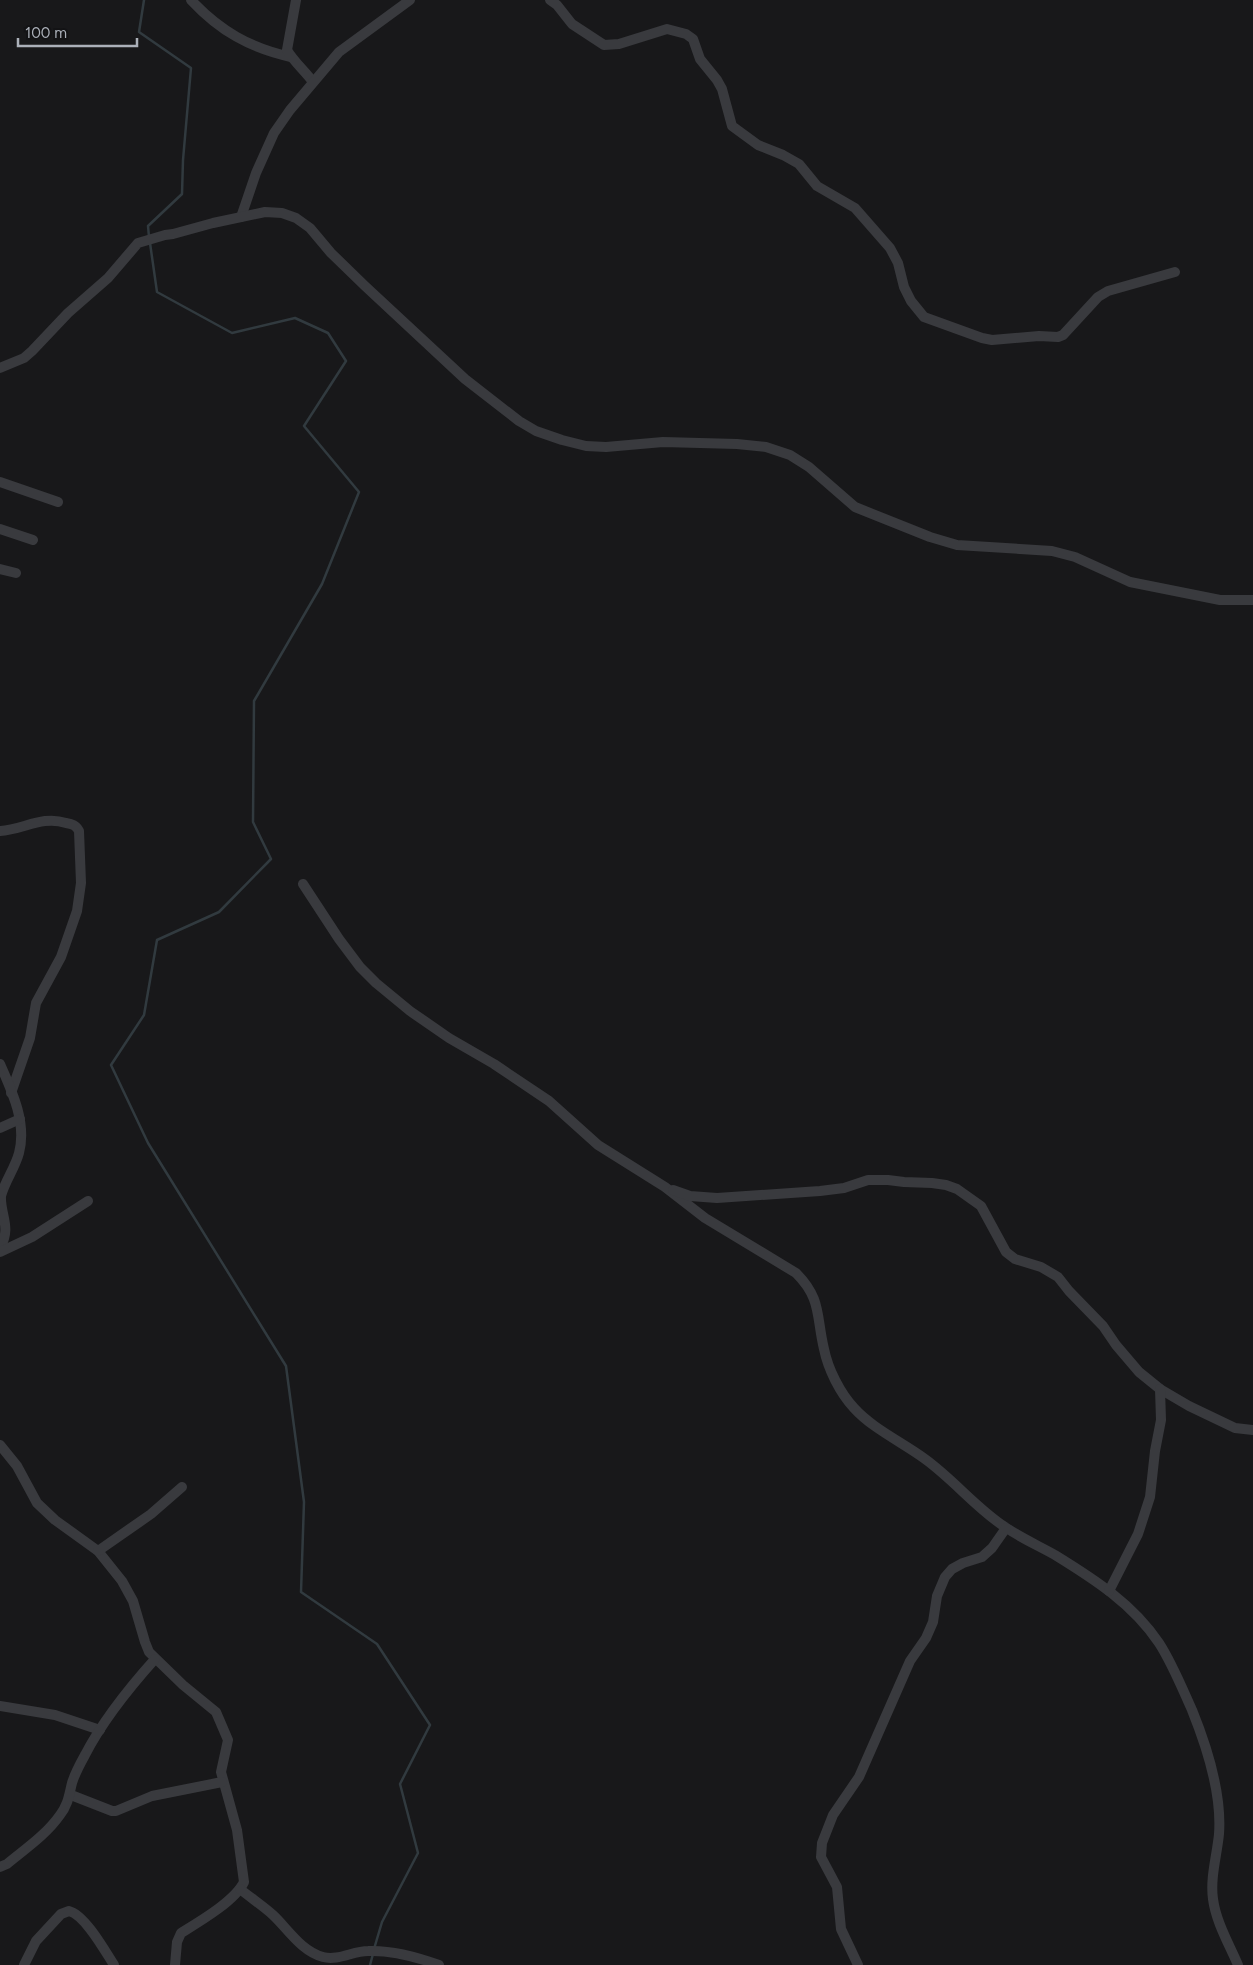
<svg xmlns="http://www.w3.org/2000/svg" width="1253" height="1965" font-family="Figtree,sans-serif">
<style>
.lines{fill:none;stroke-linecap:round;stroke-linejoin:round}
.stream{stroke:#313a3f;stroke-width:2.5}
.minor{stroke:#393a3e;stroke-width:10}
</style>
<rect width="100%" height="100%" fill="#18181a"/>
<g class="lines">
<g class="stream">
<path d="M144,0L139,32L191,68L183,160L182,194L148,226L149,237"/>
<path d="M150,243L157,292L232,333L295,318L328,333L346,361L304,426L359,492L322,584L254,701L253,822L271,859L219,912L157,940L144,1015L111,1065L148,1143L286,1366L304,1502L301,1592L377,1644L430,1725L400,1784L418,1853L382,1922L374,1949"/>
<path d="M370,1965L373,1954"/>
</g>
<g class="minor">
<path d="M191,0C220,31 250,48 291,57"/>
<path d="M296,0L287,50C294,62 305,71 313,82"/>
<path d="M550,0L557,5L572,24L604,45L619,44L667,29L686,34L693,39L700,59L717,80L722,89L732,126L758,145L783,155L799,164L817,186L855,208L890,248L898,263L904,287L911,301L924,317L982,338L992,340L1039,336L1058,337L1063,335L1098,297L1108,291L1175,272"/>
<path d="M241,217L256,173L274,133L290,110L339,52L410,0"/>
<path d="M0,368L24,358L32,351L68,313L108,278L138,243L165,235L173,234L213,223L265,212L282,213L296,218L310,228L331,253L365,286L465,379L519,421L536,431L562,440L586,446L606,447L663,442L737,444L766,447L790,455L809,467L855,507L930,537L957,545L1052,551L1075,557L1130,582L1220,600H1253"/>
<path d="M0,482L58,502"/>
<path d="M0,529L33,540"/>
<path d="M0,569L16,573"/>
<path d="M0,831C23,830 42,815 66,823C72,824 76,825 79,831L81,883L77,911L61,957L36,1003L30,1038L11,1093"/>
<path d="M303,884L339,939L360,967L376,983L410,1011L449,1038L494,1064L549,1101L598,1145L665,1187L705,1218L796,1273C822,1299 816,1316 824,1349C828,1369 840,1393 854,1408C873,1429 902,1442 925,1459C954,1480 976,1508 1005,1527C1021,1538 1039,1546 1055,1555C1094,1579 1133,1604 1159,1643C1172,1663 1182,1688 1192,1710C1207,1747 1222,1793 1219,1834C1217,1855 1210,1878 1213,1899C1216,1922 1229,1944 1238,1965"/>
<path d="M0,1064C12,1091 27,1123 19,1153C15,1168 5,1181 1,1196C0,1215 12,1227 0,1248"/>
<path d="M0,1128L20,1119"/>
<path d="M673,1190L690,1196L717,1198L820,1191L844,1188L868,1180H888L904,1182L932,1183L946,1185L957,1189L981,1206L1006,1252L1015,1259L1041,1267L1058,1277L1069,1291L1103,1326L1116,1345L1139,1372L1160,1389L1189,1406L1235,1428L1253,1430"/>
<path d="M0,1252L32,1237L88,1201"/>
<path d="M0,1445L17,1466L37,1503L55,1520L98,1551L122,1581L133,1601L145,1642L149,1652L183,1685L216,1712L228,1740L221,1772L237,1830L244,1882C235,1901 199,1922 181,1933L177,1942L175,1965"/>
<path d="M98,1551L151,1514L182,1487"/>
<path d="M1109,1591L1138,1534L1150,1497L1155,1451L1161,1420L1160,1389"/>
<path d="M0,1706L55,1715L100,1730"/>
<path d="M71,1795L112,1811H116L152,1796L222,1782"/>
<path d="M0,1867L7,1864C25,1849 46,1835 60,1815C68,1805 69,1795 72,1783C75,1773 80,1764 85,1755C103,1720 129,1688 155,1659"/>
<path d="M240,1889C251,1898 263,1906 273,1915C288,1929 301,1951 323,1957C338,1961 353,1951 368,1951C392,1950 417,1957 439,1965"/>
<path d="M24,1965L36,1941L61,1914L69,1911C85,1915 105,1951 114,1965"/>
<path d="M858,1965L841,1929L837,1887L821,1857L822,1843L833,1815L859,1777L910,1661L926,1638L933,1622L937,1596L945,1577L952,1569L963,1563L982,1557L992,1548L1006,1528"/>
</g>
</g>
<path d="M18 38v8h119v-8" fill="none" stroke="#abb0b9" stroke-width="2.5"/>
<text x="25" y="38" font-size="15" fill="#abb0b9" stroke="#131315" stroke-width="4" paint-order="stroke">100 m</text>
</svg>
